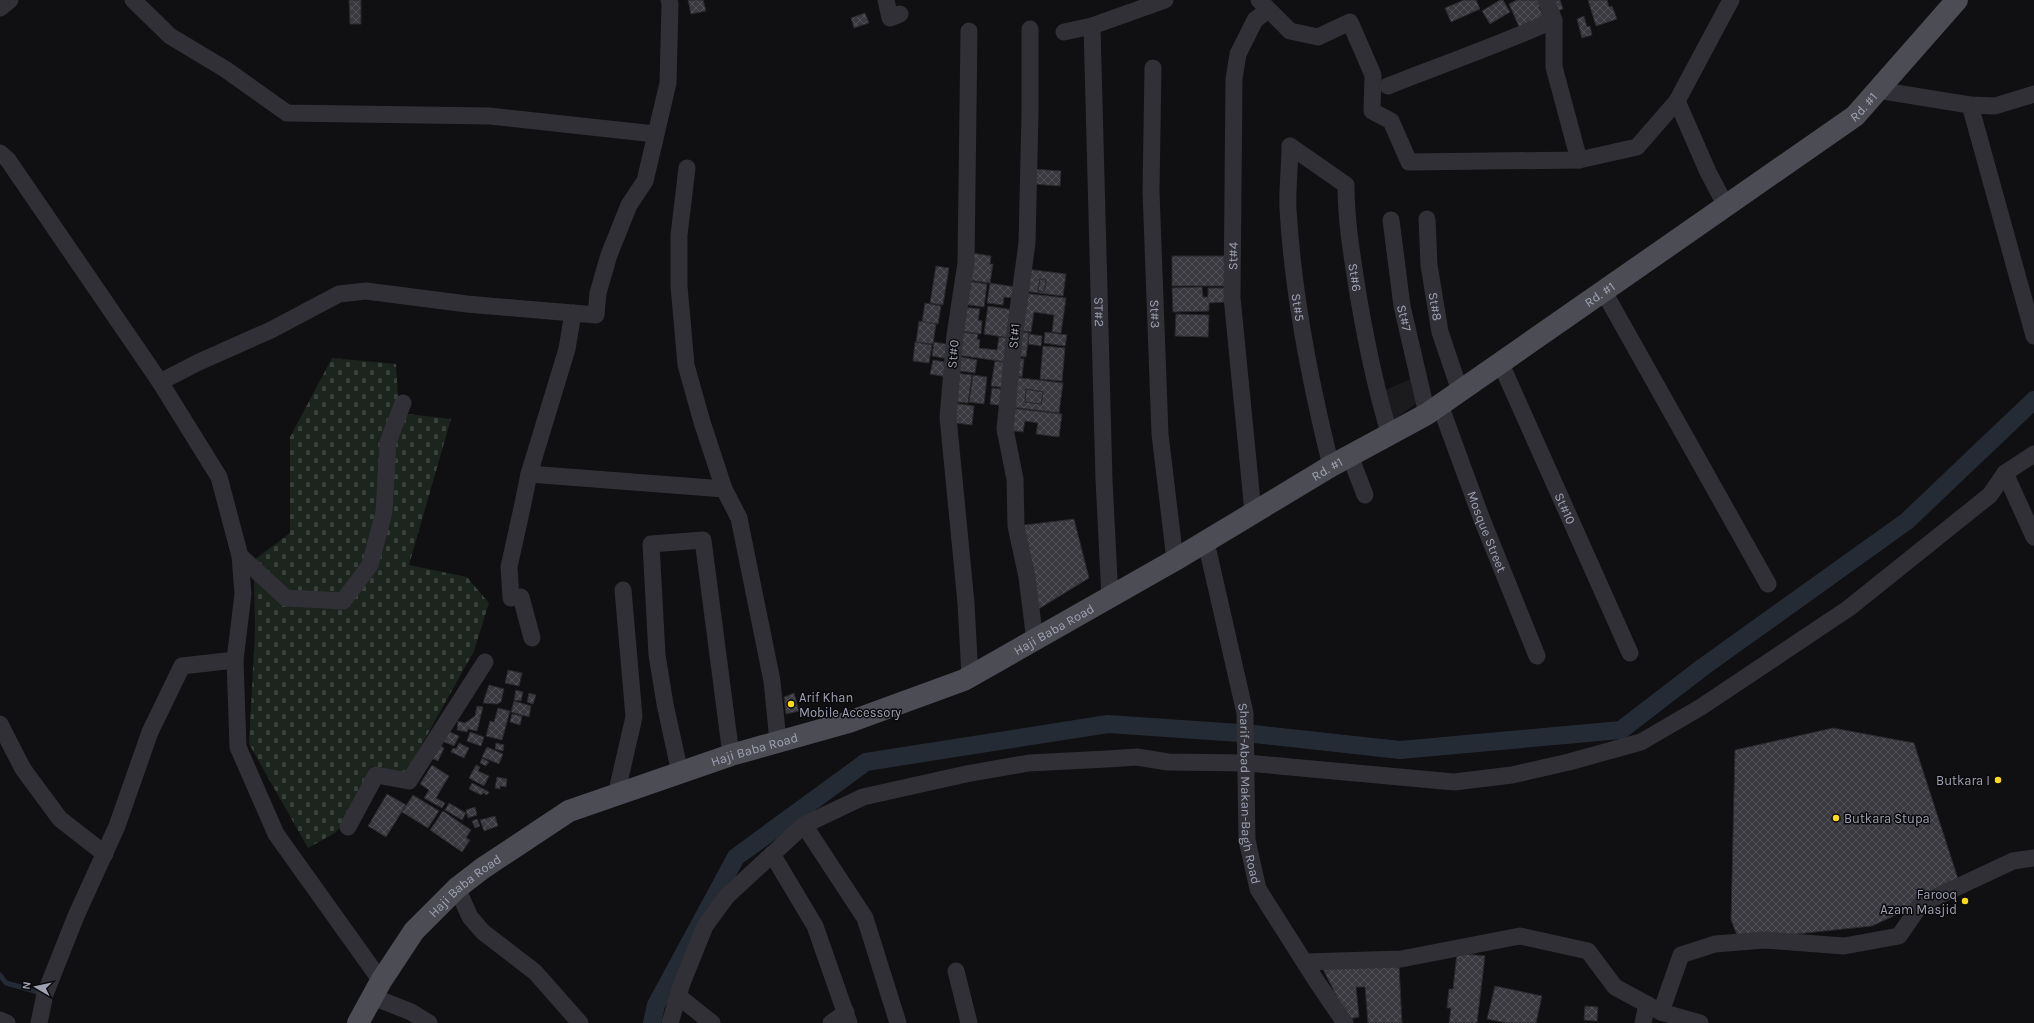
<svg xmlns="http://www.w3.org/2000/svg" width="2034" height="1023" font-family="Karla,sans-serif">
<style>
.built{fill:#1b1b1e}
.cemetery{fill:url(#cemetery-stones)}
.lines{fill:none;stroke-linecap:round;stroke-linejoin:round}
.stream{stroke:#252b35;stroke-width:5}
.canal{stroke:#252b35;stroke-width:18}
.building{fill:url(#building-cross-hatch);stroke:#2a292d;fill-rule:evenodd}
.minor{stroke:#303036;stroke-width:17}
.major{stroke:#4c4c55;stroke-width:22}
.poi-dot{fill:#ffda19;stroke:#0b0a0c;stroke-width:1.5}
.labels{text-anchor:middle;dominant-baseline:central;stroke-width:3;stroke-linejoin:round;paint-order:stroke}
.street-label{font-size:13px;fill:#9fa2b3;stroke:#0b0a0c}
.poi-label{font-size:13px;fill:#9fa2b3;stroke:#0b0a0c;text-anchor:start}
</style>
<defs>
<pattern id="cemetery-stones" width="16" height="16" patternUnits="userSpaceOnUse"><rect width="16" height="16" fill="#1c241e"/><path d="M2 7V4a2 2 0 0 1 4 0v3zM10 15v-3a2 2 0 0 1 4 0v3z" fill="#3a413c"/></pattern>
<pattern id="building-cross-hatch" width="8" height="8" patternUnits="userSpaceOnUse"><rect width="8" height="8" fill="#39393f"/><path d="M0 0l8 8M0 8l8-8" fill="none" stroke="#525258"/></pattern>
</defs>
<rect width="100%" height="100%" fill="#100f11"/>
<path class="built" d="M1413,378L1421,400L1389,423L1381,392Z"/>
<path class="cemetery" d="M332,358L396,364L399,413L451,419L409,565L467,577L489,603L474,651L406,773L372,766L347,819L335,833L308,848L249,744L255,631L254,579L250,563L290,533V437Z"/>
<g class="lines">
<path class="stream" d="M0,975L6,983L42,993"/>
<path class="canal" d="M652,1023L656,1005L736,857L866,762L1108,724L1254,734L1400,750L1621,730L1703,667L1907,521L2034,400"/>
</g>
<g class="building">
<path d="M349,0H361V24H350Z"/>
<path d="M688,0H703L706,11L691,14Z"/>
<path d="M1464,0H1476L1480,9L1451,22L1445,8Z"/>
<path d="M1500,0H1503L1510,12L1490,24L1482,11Z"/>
<path d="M1517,0H1543L1545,4L1539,7L1544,18L1520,29L1509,4Z"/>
<path d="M1548,0H1560L1563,9L1552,13Z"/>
<path d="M1588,0H1607L1609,7L1612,6L1617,19L1596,26Z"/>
<path d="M865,13L869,23L854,28L851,18Z"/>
<path d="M1584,16L1587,27L1590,26L1592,35L1582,38L1577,19Z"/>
<path d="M1033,169L1061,171L1060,186L1032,184Z"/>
<path d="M972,253L991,256L990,264H993L990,283L968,280Z"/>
<rect x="1172" y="256" width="54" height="30"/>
<path d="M936,266L949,268L943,305L930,303Z"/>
<path d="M1026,269L1066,274L1063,296L1023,291ZM1040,279L1046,280L1044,292L1038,291Z"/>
<path d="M1040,279L1046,280L1044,292L1038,291Z"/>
<path d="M967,281L987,284L984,307L963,304Z"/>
<path d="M990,283L1015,287L1014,298L1004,297L1003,305L987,303Z"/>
<path d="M1202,287L1203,297H1208V288H1226V302L1209,303V311L1173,312L1172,288Z"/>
<path d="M1022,293L1066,298L1061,333L1052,332L1054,315L1034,312L1031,332L1017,330Z"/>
<path d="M925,303L941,306L938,324L922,322Z"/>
<path d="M988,306L1014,310L1010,338L984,334Z"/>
<path d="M963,307L980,309L978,320L982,321L981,334L960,331Z"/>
<path d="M1176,314L1209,315L1208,337L1175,336Z"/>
<path d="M919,321L936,324L933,344L916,342Z"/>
<path d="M1017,331L1029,333L1026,357L1014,356Z"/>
<path d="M960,332L978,334L977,339L980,340L979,348L997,350L999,337L1010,338L1007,362L957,355Z"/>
<path d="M1045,332L1067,335L1065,346L1044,343Z"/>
<path d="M1029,334L1042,336L1041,346L1028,344Z"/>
<path d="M915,342L932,345L929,363L913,361Z"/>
<path d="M934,342L951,345L949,359L932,356Z"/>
<path d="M1043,346L1065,348L1062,381L1040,379Z"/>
<path d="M955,356L977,360L975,373L953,370Z"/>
<path d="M1015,358L1024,359L1022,377L1013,376Z"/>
<path d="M933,360L950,363L947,377L930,374Z"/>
<path d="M995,361L1010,363L1007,388L991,386Z"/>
<path d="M954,373L972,375L968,403L950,401Z"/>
<path d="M973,375L987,377L984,404L969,402Z"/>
<path d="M1013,377L1063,383L1059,413L1010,407ZM1026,389L1043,392L1041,404L1025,402Z"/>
<path d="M992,388L1007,390L1005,406L990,404Z"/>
<path d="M1026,389L1043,392L1041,404L1025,402Z"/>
<path d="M952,403L974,406L972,425L949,422Z"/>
<path d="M1010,408L1062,414L1059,437L1036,434L1038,423L1025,421L1023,432L1007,430Z"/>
<path d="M1074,519L1089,578L1032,613L1016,526Z"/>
<path d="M508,670L522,673L519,686L505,683Z"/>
<path d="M489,685L504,689L501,702L497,704L483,703Z"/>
<path d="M516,690L523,692L521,701L514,700Z"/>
<path d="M529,693L536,695L533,704L527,702Z"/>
<path d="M794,693L799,711L786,714L784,697Z"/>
<path d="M514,701L531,706L529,717L511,712Z"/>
<path d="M477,706L483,707L477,731L468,729L467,732L457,730L458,721L465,723L475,716Z"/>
<path d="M498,708L510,711L502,740L486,736L490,721L494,722Z"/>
<path d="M512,714L522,716L520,725L510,722Z"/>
<path d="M1833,728L1914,743L1960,885L1872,926L1739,940L1731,920L1735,750Z"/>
<path d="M445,730L459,736L454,746L440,740Z"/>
<path d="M470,732L484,737L481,746L467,741Z"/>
<path d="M436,743L444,748L438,761L429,757Z"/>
<path d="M459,743L469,748L464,758L451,752L453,748L456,749Z"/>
<path d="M496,743L504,745L503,751L495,749Z"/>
<path d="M487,747L503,754L499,764L482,757Z"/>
<path d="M482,758L489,762L486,766L480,763Z"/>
<path d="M432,765L449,776L436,798L445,803L442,808L424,798L429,790L420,784Z"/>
<path d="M476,765L480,767L478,771L489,776L484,786L469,778Z"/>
<path d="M497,777L507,779L506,787L500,786V789L495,788Z"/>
<path d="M472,783L489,792L487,795L483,793L481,795L469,789Z"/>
<path d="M387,794L406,805L386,837L368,826Z"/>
<path d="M413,795L439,811L428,828L402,812Z"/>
<path d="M449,803L466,813L462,820L445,810Z"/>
<path d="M475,807L477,815L468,818L466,810Z"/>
<path d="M443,811L471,830L466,838L470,840L462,852L430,830Z"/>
<path d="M495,816L498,826L484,831L480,820Z"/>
<path d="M477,819L480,826L475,828L472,821Z"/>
<path d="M1457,953L1485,956L1477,1023H1449L1451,1008H1447L1449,989H1453Z"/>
<path d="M1399,965L1402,1023H1368L1365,987H1356L1359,1017L1348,1019L1323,969Z"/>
<path d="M1495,986L1542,996L1536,1023H1507L1487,1019Z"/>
<path d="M1585,1006L1598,1007L1597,1021L1584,1020Z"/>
</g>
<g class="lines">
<g class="minor">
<path d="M133,0L170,36L225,69L287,113L490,116L655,134"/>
<path d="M886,0L890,18L900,14"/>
<path d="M1259,0L1290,31L1318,37L1350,22L1373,75L1372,111L1391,121L1409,162L1579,160L1637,147L1677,101L1731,0"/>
<path d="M1546,0L1554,20V67L1579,160"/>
<path d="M0,8L10,0"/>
<path id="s1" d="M1092,26L1104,480L1110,598"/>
<path d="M1030,29V114L1027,243L1014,339L1005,429L1015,479L1016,526L1027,577L1035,641"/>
<path d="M969,31L966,263L955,335L948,417L966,603L970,677"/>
<path d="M1064,32L1092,26L1165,0"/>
<path id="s2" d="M1153,68L1151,191L1160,434L1175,560"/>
<path d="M1388,86C1443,64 1499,45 1554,20"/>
<path d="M1877,90L1970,105L1995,106L2034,94"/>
<path d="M1677,101L1708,172L1726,206"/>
<path d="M1970,105L2034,336"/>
<path id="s3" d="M1290,146C1290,166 1287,188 1288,209C1293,296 1310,382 1331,466"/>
<path id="s4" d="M1290,146L1346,185C1346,224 1353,262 1359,300C1367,346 1376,391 1390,435"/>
<path d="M0,153L8,160L160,382L219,477L240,556L243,594L235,660L238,747L276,834L381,981"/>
<path d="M687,168L679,235V286L686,365L702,422L724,489L739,518L772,681L778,741"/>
<path id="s5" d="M1427,219L1429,265L1440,332L1460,391"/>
<path id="s6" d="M1391,220L1402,306L1427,414"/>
<path d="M1604,292L1768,584"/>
<path id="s7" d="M1501,364L1630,653"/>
<path d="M160,382L199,362L271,330L339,294L366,291L467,304L596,315L598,293L609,255L629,205L645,181L668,83L670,4L669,0"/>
<path id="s8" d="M1440,405L1481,517L1537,656"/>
<path d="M1350,456L1365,495"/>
<path d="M2005,473L2034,537"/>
<path d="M529,474L724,489"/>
<path id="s9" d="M1253,512L1232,297L1234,79L1238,54L1255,20L1268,10"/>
<path id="s10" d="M1206,542L1245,713L1247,840L1258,889L1317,982L1345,1023"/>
<path d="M240,556L286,598L343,601L370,565L384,512L388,442L403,403"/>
<path d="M521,597L532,638"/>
<path d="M511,598L509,567L522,508L529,474L567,349L573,313"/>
<path d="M0,724L23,769L60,819L105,854"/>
<path d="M680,773L665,704L657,655L651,544L703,540L731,755"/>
<path d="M616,795L634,717L623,590"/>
<path d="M804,825L865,918L898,1023"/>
<path d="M348,827L376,775L409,781L485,662"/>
<path d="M772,854L815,926L849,1023"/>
<path d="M457,888L470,917L483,932L535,972L580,1023"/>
<path d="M1306,962L1401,959L1520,936L1588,951L1615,987L1661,1012L1700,1023"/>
<path d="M956,971L969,1023"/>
<path d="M678,996L712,1023"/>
<path d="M373,997L411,1012L429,1023"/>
<path d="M1661,1012L1681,955L1715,944L1765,940L1844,946L1899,936L1921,904L2013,861L2034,858"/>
<path d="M0,1020L7,1023"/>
<path d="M39,1023L45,994L76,916L117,826L150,732L182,666L235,660"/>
<path d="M670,1023L682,983L705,926L727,896L804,825L863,797L966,774L1029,763L1107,759L1137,757L1168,762L1247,763L1454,782L1512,775L1569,762L1641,742L1701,707L1849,608L1990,495L2005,473L2034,454"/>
<path d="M831,1023L846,1012"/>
<path d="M1643,1023L1647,1004"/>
</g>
<path class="major" id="s11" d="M358,1023L381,981L414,931L457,888L483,868L569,811L731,755L849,722L964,680L1175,560L1331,466L1427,414L1855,116L1957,0"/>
</g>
<g class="poi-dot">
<circle cx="791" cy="704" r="4"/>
<circle cx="1998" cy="780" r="4"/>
<circle cx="1836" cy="818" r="4"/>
<circle cx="1965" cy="901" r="4"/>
</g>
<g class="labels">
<g class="street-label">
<text stroke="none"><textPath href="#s11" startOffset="1789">Rd. #1</textPath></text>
<text stroke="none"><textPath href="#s9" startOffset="257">St#4</textPath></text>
<text stroke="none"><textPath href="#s4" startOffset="161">St#6</textPath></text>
<text stroke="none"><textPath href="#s11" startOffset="1465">Rd. #1</textPath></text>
<text stroke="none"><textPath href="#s3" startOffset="162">St#5</textPath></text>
<text stroke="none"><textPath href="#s5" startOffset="88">St#8</textPath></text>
<text stroke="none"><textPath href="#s1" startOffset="286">ST#2</textPath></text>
<text stroke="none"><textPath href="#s2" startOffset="246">St#3</textPath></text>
<text stroke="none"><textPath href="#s6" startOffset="99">St#7</textPath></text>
<text transform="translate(1014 336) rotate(-84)">St#1</text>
<text transform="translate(953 354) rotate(-85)">St#0</text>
<text stroke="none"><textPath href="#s11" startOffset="1141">Rd. #1</textPath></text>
<text stroke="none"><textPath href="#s7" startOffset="158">St#10</textPath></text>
<text stroke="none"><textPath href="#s8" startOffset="135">Mosque Street</textPath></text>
<text stroke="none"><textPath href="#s11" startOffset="824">Haji Baba Road</textPath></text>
<text stroke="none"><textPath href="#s11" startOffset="500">Haji Baba Road</textPath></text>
<text stroke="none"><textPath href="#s10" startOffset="256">Sharif-Abad Makan-Bagh Road</textPath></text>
<text stroke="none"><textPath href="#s11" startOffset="176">Haji Baba Road</textPath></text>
</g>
<g class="poi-label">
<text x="799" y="697">Arif Khan<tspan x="799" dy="15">Mobile Accessory</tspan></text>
<text x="1990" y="780" text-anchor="end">Butkara I</text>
<text x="1844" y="818">Butkara Stupa</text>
<text x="1957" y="894" text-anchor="end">Farooq<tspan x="1957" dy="15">Azam Masjid</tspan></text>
</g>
</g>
<g transform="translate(36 987) rotate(279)" stroke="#0b0a0c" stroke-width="3" paint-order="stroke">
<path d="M0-3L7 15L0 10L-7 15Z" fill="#9fa2b3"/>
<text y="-6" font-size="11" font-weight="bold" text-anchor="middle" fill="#9fa2b3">N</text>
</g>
</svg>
